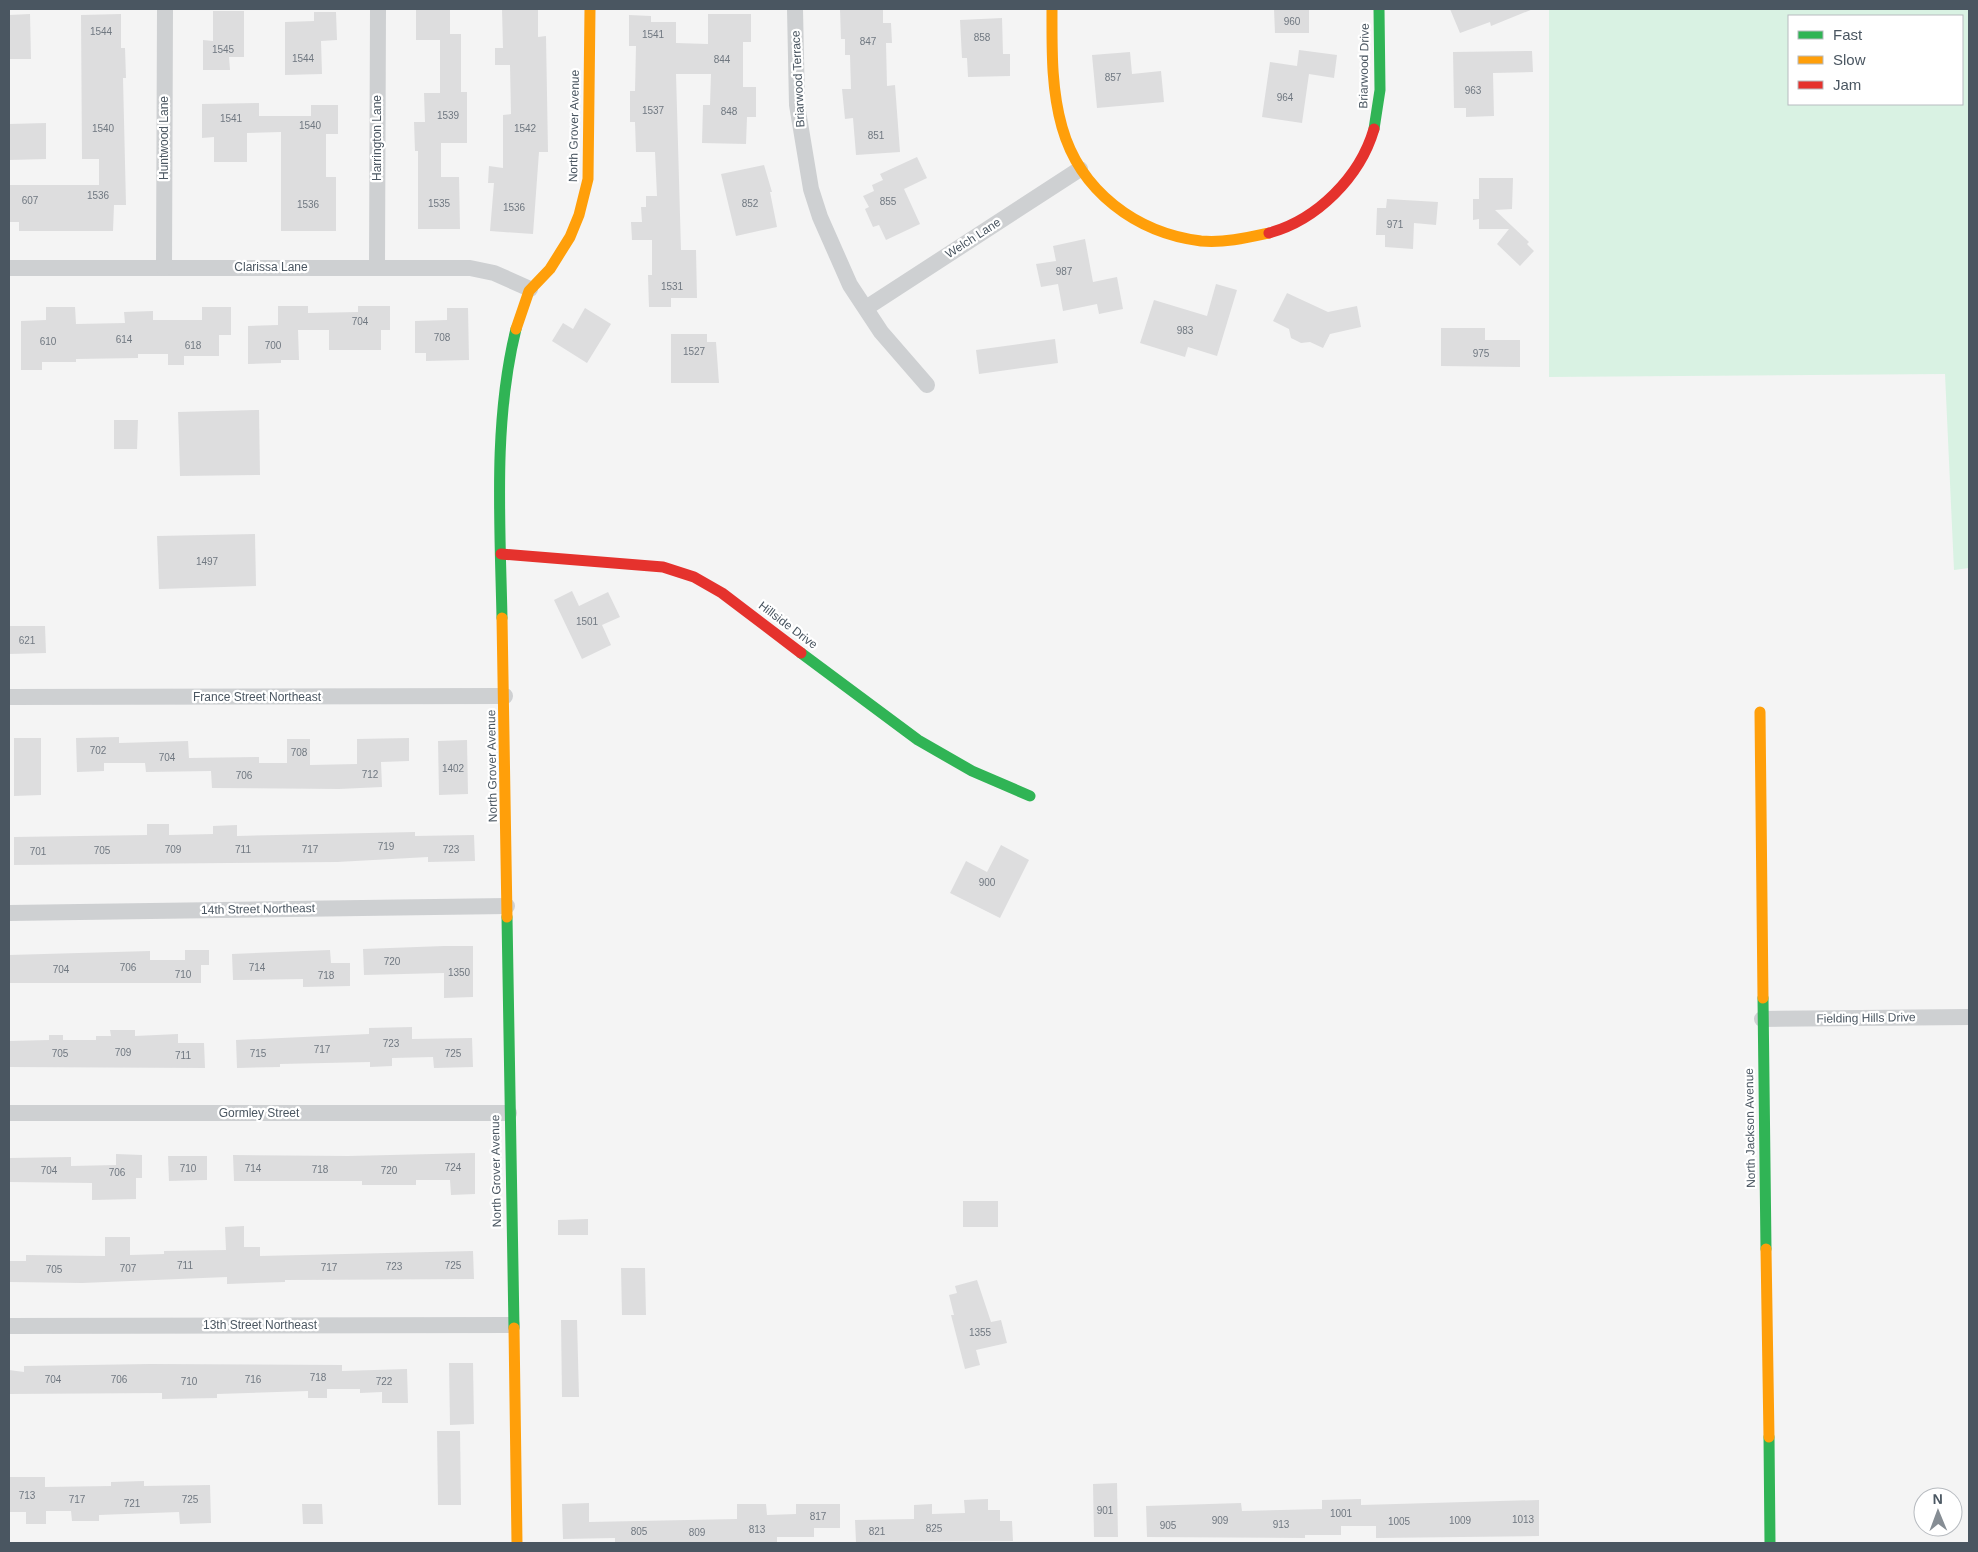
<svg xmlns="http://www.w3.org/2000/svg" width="1978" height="1552" font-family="Helvetica,sans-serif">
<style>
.green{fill:#d9f2e3;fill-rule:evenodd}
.building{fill:#ddddde}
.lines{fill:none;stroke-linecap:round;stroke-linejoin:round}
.street{stroke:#ced0d2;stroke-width:16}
.fast{stroke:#30b455;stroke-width:11}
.slow{stroke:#ff9f0a;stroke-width:11}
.jam{stroke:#e5322d;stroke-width:11}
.labels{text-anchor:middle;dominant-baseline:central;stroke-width:4.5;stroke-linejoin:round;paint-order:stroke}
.number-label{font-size:10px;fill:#707881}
.street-label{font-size:12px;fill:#4a5661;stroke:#fff}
</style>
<rect width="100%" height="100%" fill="#f4f4f4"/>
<path class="green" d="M1549,9H1969V568L1954,570L1945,374L1549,377ZM1789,16H1962V104H1789Z"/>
<g class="building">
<path d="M416,9H450V34H461V92H467V143H441V177H459L460,229H418V151H415L414,122H425L424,93H440V40H416Z"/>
<path d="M502,9H538V37L546,36L548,152H539L533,234L490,231L494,183H488L489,166L503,168V115L511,114L510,65H495V48H503Z"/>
<path d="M840,9H883V23H891L892,43H886L887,86L895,85L900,152L856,155L853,118L845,119L842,89H851L850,55H845V39H841Z"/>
<path d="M1274,9H1309V33H1275Z"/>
<path d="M1450,9H1533L1491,26L1490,22L1460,33Z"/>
<path d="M213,11H244V57H229L230,70H203V40L213,41Z"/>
<path d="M314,12H336L337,40L321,41L322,74L285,75V22L314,21Z"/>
<path d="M30,14L31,59H9V15Z"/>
<path d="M121,14V48H125L126,78H123L126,205H114L113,231H19V222H9V185H99V159H82L81,15Z"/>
<path d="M708,14H751V42H743V87H756V117H747L746,144L702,143L703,105H710L711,74H676L681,250H696L697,298H671V307H649L648,275H652V240H632L631,222H642L641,207H646V196H657L655,152H636L635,122H630V91H635L636,46H629V15L651,16V22H676V43L708,44Z"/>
<path d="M1002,18L1003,54H1010V76L968,77L967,58H962L960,20Z"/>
<path d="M1299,50L1337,55L1334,78L1309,74L1302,123L1262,117L1270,62L1297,66Z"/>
<path d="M1532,51L1533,72L1493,73L1494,116L1466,117V108H1454L1453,52Z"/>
<path d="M1130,52L1132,74L1161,71L1164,102L1097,108L1092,55Z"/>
<path d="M259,103V116H311V105H338V134H326V177H336V231H281V132L247,133V162H214V137L202,138V104Z"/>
<path d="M46,123V159L9,160V124Z"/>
<path d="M917,157L927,178L904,189L920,224L886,240L879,225L873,227L865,209L869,207L863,196L874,191L872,185L883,180L880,174Z"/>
<path d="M764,165L772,192H770L777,227L736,236L721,174Z"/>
<path d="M1479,178H1513L1512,209L1495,210L1529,242L1527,244L1534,251L1520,266L1497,244L1509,229H1479V219L1473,220V199H1479Z"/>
<path d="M1387,199L1438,202L1436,225L1414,223L1413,249L1385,247V235H1376L1377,208H1386Z"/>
<path d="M1085,239L1093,282L1117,277L1123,309L1099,314L1097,304L1063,311L1058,284L1041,287L1036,264L1056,261L1053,246Z"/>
<path d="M1216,284L1237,290L1217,356L1188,347L1185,357L1140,343L1154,300L1207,316Z"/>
<path d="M1287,293L1328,312L1357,306L1361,327L1330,334L1323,348L1310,342L1301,343L1291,338L1289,329L1273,321Z"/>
<path d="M278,306H308V313L358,312V306H390V330H381V350H329V330H298L299,360H281V363L248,364V326L278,325Z"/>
<path d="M46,307H75L76,324L125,323L124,312L153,311V320H202V307H231V335H219V356H184V365H168V354H138V358L76,359V362H42V370H21V321L46,320Z"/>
<path d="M447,308H468L469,360L426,361V353H415V321L447,320Z"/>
<path d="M585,308L611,324L587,363L552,341L563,323L573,329Z"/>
<path d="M1441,328H1485V340H1520V367L1441,366Z"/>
<path d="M671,334H707V342H716L719,383H671Z"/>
<path d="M1055,339L1058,363L979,374L976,350Z"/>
<path d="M259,410L260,475L180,476L178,412Z"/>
<path d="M114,420H138L137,449H114Z"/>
<path d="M255,534L256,586L159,589L157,536Z"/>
<path d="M572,591L579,606L608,592L620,617L602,625L611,645L582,659L554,600Z"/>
<path d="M9,626H45L46,653L9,654Z"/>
<path d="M119,737V743L188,741L189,758L259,757V763H287V739H310V765L357,764V739L409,738V761L381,762L382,787L339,789L212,788L211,771L146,772L145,763H104V771L77,772L76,738Z"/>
<path d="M14,738H41V795L14,796Z"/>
<path d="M467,740L468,794L439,795L438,741Z"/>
<path d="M147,824H169V835L213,834V826L237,825V836L415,832V836L474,835L475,861L428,862V857L337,862L14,865V837L147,835Z"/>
<path d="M1001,845L1029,860L1000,918L950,893L966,861L987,872Z"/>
<path d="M444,946H473V997L444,998V973L364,975L363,949Z"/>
<path d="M185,950H209V965H201V983H9V955L150,951V960H185Z"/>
<path d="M330,950L331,963H350V986L303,987V979L233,980L232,954Z"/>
<path d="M412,1027V1039L472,1038L473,1067L434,1068L433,1057L392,1058V1066L370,1067V1062L280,1064V1067L237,1068L236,1040L369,1034V1028Z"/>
<path d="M110,1030H135V1036L178,1034V1043H204L205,1068L9,1067V1041L49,1040V1035H63V1040H96V1036H111Z"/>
<path d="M475,1153V1194L451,1195L450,1180H416V1185H362V1181H234L233,1155L348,1156Z"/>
<path d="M116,1154L142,1155V1178H136V1199L92,1200V1183L9,1182V1158L71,1157V1166L116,1165Z"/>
<path d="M168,1156H207V1180L169,1181Z"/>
<rect x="963" y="1201" width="35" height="26"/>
<path d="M588,1219V1235H558V1220Z"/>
<path d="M244,1226V1247H260V1256L473,1251L474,1279L285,1280V1282L227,1284V1277L82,1283L9,1282V1261H26V1255L105,1256V1237H130V1255L164,1254V1251L226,1250L225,1227Z"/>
<path d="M621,1268H645L646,1315H622Z"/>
<path d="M977,1280L991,1322L1001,1320L1007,1343L976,1350L980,1365L965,1369L951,1315H954L949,1295L957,1293L955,1286Z"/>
<path d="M561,1320H577L579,1397H562Z"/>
<path d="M449,1363H473L474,1424L450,1425Z"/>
<path d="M150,1364L342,1365V1371L407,1369L408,1403H382V1392L360,1393V1389H327V1398H308V1391L217,1394V1398L162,1399V1393L9,1394V1370L24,1372V1366Z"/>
<path d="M437,1431H460L461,1505H438Z"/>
<path d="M9,1477H45V1487L111,1486V1482L144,1481V1486L210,1485L211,1523L180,1524L179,1512L99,1515V1521H72L71,1511H46V1524H26V1512H9Z"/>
<path d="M1117,1483L1118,1537H1094L1093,1484Z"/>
<path d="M988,1499V1510H1000V1521H1012L1013,1541L856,1542L855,1520L914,1519V1505L932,1504V1514L965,1513L964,1500Z"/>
<path d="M1361,1499V1505L1539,1500V1536L1376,1538V1526H1341V1535H1305V1538L1147,1537L1146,1506L1241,1503L1242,1511L1322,1509V1500Z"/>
<path d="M589,1503V1522L737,1519V1504H766L767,1515L796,1514V1504H840V1528H814V1537H777V1543H615V1538L563,1539L562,1504Z"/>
<path d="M302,1504H322L323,1524H303Z"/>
</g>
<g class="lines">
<g class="street">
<path d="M795,9L797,105L811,189L820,217L850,285L881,332L927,385"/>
<path d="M377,267L378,9"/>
<path d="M9,268H470L494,273L530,289"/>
<path d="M164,268L165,9"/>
<path d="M866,308L1080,169"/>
<path d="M9,697L505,696"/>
<path d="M9,913L507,906"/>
<path d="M1762,1019L1969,1017"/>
<path d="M9,1113H509"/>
<path d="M9,1326L512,1325"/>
</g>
<g class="fast">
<path d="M1374,129L1380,90L1379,9"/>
<path d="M502,618C500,522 493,422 516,329"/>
<path d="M801,653L918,740L972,771L1030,796"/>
<path d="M507,917L514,1328"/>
<path d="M1763,998L1766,1249"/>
<path d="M1769,1437L1770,1543"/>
</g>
<g class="slow">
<path d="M1052,9C1052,48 1051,88 1062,127C1080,191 1136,233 1201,241C1224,243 1246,238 1269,233"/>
<path d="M516,329L529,291L550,269L570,237L579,215L588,179L590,9"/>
<path d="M502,618L507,917"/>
<path d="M1760,712L1763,998"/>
<path d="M1766,1249L1769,1437"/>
<path d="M514,1328L517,1543"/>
</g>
<g class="jam">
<path d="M1269,233C1317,220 1360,177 1374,129"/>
<path d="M501,554L663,567L694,577L722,593L801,653"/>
</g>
</g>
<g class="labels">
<g class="number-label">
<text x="1292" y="21">960</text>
<text x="101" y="31">1544</text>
<text x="653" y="34">1541</text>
<text x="982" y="37">858</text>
<text x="868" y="41">847</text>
<text x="223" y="49">1545</text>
<text x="303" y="58">1544</text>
<text x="722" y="59">844</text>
<text x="1113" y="77">857</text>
<text x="1473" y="90">963</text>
<text x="1285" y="97">964</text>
<text x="653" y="110">1537</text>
<text x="729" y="111">848</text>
<text x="448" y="115">1539</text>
<text x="231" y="118">1541</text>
<text x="310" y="125">1540</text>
<text x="103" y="128">1540</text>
<text x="525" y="128">1542</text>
<text x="876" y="135">851</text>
<text x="98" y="195">1536</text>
<text x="30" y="200">607</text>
<text x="888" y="201">855</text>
<text x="439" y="203">1535</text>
<text x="750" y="203">852</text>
<text x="308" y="204">1536</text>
<text x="514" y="207">1536</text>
<text x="1395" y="224">971</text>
<text x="1064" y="271">987</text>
<text x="672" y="286">1531</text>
<text x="360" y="321">704</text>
<text x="1185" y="330">983</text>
<text x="442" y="337">708</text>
<text x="124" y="339">614</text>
<text x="48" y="341">610</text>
<text x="193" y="345">618</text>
<text x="273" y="345">700</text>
<text x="694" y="351">1527</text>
<text x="1481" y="353">975</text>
<text x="207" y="561">1497</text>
<text x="587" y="621">1501</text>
<text x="27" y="640">621</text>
<text x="98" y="750">702</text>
<text x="299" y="752">708</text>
<text x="167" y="757">704</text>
<text x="453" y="768">1402</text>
<text x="370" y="774">712</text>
<text x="244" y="775">706</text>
<text x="386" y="846">719</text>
<text x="173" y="849">709</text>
<text x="243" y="849">711</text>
<text x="310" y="849">717</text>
<text x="451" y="849">723</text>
<text x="102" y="850">705</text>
<text x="38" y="851">701</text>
<text x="987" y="882">900</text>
<text x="392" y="961">720</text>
<text x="128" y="967">706</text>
<text x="257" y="967">714</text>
<text x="61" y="969">704</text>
<text x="459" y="972">1350</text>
<text x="183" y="974">710</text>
<text x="326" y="975">718</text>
<text x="391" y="1043">723</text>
<text x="322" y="1049">717</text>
<text x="123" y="1052">709</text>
<text x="60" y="1053">705</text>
<text x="258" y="1053">715</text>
<text x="453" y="1053">725</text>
<text x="183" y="1055">711</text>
<text x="453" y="1167">724</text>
<text x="188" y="1168">710</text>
<text x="253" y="1168">714</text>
<text x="320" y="1169">718</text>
<text x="49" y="1170">704</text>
<text x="389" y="1170">720</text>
<text x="117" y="1172">706</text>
<text x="185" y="1265">711</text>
<text x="453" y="1265">725</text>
<text x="394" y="1266">723</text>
<text x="329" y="1267">717</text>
<text x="128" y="1268">707</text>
<text x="54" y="1269">705</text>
<text x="980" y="1332">1355</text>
<text x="318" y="1377">718</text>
<text x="53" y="1379">704</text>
<text x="119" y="1379">706</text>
<text x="253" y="1379">716</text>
<text x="189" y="1381">710</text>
<text x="384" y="1381">722</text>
<text x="27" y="1495">713</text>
<text x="77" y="1499">717</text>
<text x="190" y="1499">725</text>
<text x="132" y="1503">721</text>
<text x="1105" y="1510">901</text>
<text x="1341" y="1513">1001</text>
<text x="818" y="1516">817</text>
<text x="1523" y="1519">1013</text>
<text x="1220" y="1520">909</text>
<text x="1460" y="1520">1009</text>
<text x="1399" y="1521">1005</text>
<text x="1281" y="1524">913</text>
<text x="1168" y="1525">905</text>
<text x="934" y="1528">825</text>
<text x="757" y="1529">813</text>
<text x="639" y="1531">805</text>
<text x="877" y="1531">821</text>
<text x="697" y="1532">809</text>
</g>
<g class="street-label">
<text transform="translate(1364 66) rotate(-89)">Briarwood Drive</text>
<text transform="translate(798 79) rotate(-93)">Briarwood Terrace</text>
<text transform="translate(574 126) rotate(-89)">North Grover Avenue</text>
<text transform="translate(164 138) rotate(-90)">Huntwood Lane</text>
<text transform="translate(377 138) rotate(-90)">Harrington Lane</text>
<text transform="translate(973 238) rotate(-33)">Welch Lane</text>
<text x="271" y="267">Clarissa Lane</text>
<text transform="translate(788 625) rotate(37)">Hillside Drive</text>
<text x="257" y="697">France Street Northeast</text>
<text transform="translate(492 766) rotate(-91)">North Grover Avenue</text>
<text transform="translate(258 909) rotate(-1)">14th Street Northeast</text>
<text transform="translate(1866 1018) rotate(-1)">Fielding Hills Drive</text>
<text x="259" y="1113">Gormley Street</text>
<text transform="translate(1750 1128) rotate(-91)">North Jackson Avenue</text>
<text transform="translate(496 1171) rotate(-91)">North Grover Avenue</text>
<text x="260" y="1325">13th Street Northeast</text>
</g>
</g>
<rect width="1978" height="1552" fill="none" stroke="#4a5661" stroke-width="20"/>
<rect x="1788" y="15" width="175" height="90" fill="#ffffff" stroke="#b7bbc0"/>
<rect x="1798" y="31" width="25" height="8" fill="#30b455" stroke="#b7bbc0"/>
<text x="1833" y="40" font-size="15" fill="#4a5661">Fast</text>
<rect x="1798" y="56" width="25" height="8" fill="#ff9f0a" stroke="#b7bbc0"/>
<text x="1833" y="65" font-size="15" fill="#4a5661">Slow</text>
<rect x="1798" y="81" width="25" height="8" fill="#e5322d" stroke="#b7bbc0"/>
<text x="1833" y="90" font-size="15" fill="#4a5661">Jam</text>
<g transform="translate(1938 1512) rotate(359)"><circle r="24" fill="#ffffff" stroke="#b7bbc0"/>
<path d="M0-4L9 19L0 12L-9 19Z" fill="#868d94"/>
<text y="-8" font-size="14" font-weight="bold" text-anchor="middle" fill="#4a5661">N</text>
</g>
</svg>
